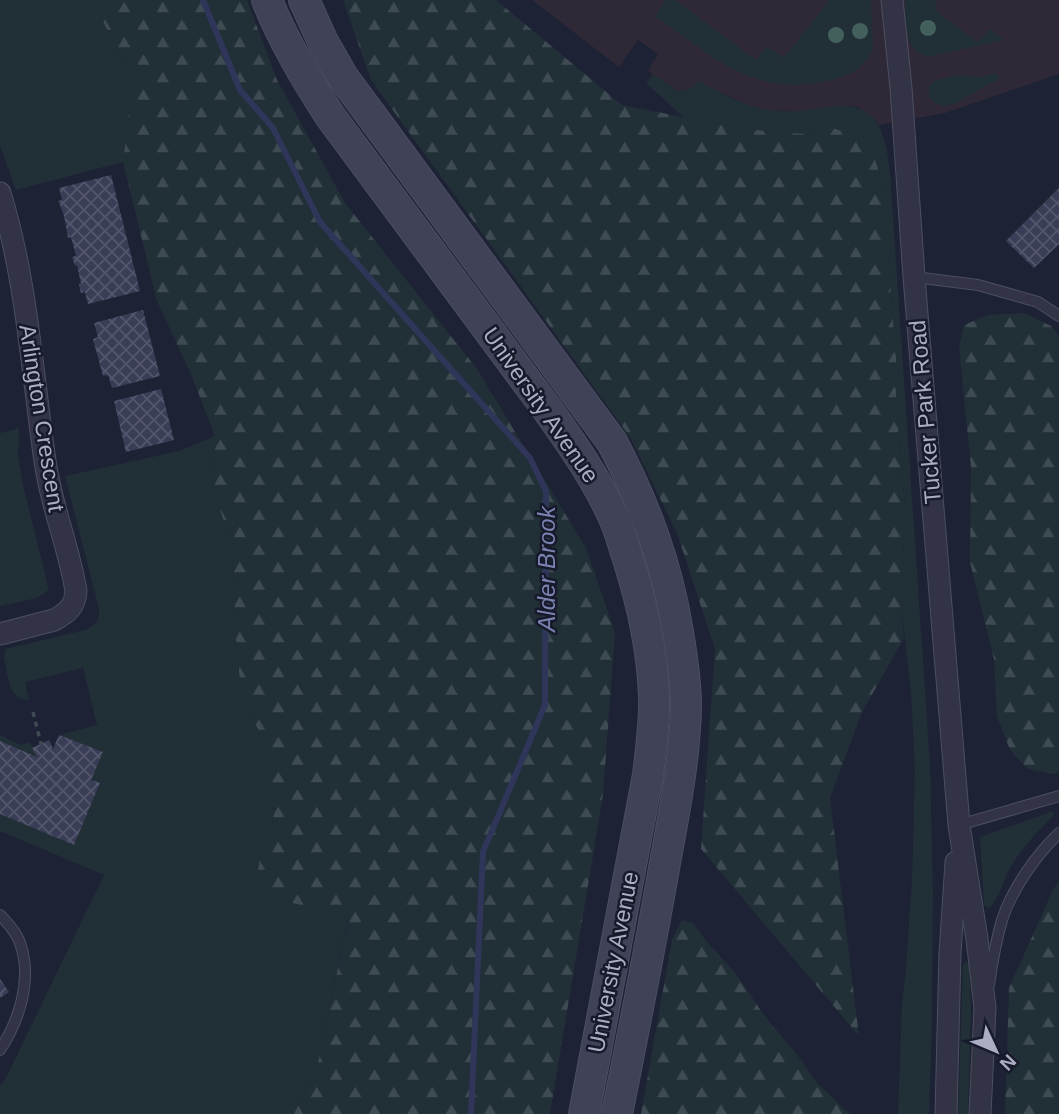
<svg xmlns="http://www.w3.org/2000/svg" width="1059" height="1114" font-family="Arial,sans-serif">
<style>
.medical{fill:#2f2937}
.grass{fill:#212f37}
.forest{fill:url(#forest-firs)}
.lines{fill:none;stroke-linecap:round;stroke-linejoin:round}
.stream{stroke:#30365a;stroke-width:6}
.building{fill:url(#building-cross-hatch)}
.lane-casing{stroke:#4c4f61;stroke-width:12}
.street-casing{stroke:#4c4f61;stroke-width:23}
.secondary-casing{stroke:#4c4f61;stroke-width:32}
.path{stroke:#3e4b53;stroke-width:3.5;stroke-dasharray:5 5;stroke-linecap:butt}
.lane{stroke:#323445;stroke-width:10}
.street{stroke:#323445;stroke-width:21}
.secondary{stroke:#404258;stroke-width:30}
.tree{fill:#44605c}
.labels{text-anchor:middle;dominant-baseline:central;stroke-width:5;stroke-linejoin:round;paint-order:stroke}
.street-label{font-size:23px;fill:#abaec3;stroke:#171a2a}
.water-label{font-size:24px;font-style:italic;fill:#7a83b1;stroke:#171a2a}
</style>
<defs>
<pattern id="forest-firs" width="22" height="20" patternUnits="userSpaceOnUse" patternTransform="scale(1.75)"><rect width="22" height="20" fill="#212f37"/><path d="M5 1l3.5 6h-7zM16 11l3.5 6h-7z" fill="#3f4b52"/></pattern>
<pattern id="building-cross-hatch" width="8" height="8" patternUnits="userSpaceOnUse" patternTransform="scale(1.75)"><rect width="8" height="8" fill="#393d55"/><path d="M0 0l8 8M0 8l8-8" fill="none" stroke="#53566c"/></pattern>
</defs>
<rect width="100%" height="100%" fill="#1e2235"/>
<path class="medical" d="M532,0H1059V74L945,113L879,125L873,118L858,107L850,106H838L797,112L767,110L751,106L716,91L691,88L678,91L648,71L658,54L638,40L619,67Z"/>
<g class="grass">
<path d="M0,0H92L133,81L123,162L16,190L0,146Z"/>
<path d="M666,0H675L756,60L767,46L784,58L829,0H871L873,50C865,68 849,76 831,80C754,99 712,56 655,16Z"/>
<path d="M905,0H935L937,12L978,42L990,29L1004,40L933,56C902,57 907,21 905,0Z"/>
<path d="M997,73L999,80C982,85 970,97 954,104C939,109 926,101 929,86L936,80L957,75L980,77Z"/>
<path d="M653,74L678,91L691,88L699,81C724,95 749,109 779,111C799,113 818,108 838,106C880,103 886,139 890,172L930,764L933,891L932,1023L929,1114H898L902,1003L906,969L912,879L915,770L911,693L902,614L905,584L903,554L906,518L896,405V357L882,182L876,162L862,134L841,131L825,126L817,135L744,129L683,117L646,83Z"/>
<path d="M19,428L18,457L23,485L49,590L37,598L0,606V433Z"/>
<path d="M215,436L214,491L233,550L235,627L241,693L268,751L275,805L272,826L261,854L287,902L349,914L317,1067L294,1114H0V1085L6,1078L104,875L0,831V814L74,844L100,784L91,780L102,752L59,735L97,725L83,668L25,682L29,700C7,700 8,673 4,657L6,649L85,630C95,626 100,620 99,609L65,476L179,451Z"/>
<path d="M0,735L20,745L30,742L37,757L0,741Z"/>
<path d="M1051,812H1053V816C1037,832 1022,848 1010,868C1004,879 998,901 989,908L984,905L980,837Z"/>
<path d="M966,961L969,966L971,1012L968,1114H958L963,965Z"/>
</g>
<g class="forest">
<path d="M92,0H247L277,80L345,203L477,369L586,548L615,633L603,795L550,1114H294L317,1067L349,915L287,902L273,896L260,885L258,870L261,854L272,826L275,805L268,751L241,693L235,627L233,550L214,491L215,436L191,374L157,301L123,162L133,81Z"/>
<path d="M343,0H496L622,105L744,129L817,135L825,125L841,131L855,126L862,134L876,162L882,182L896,357V405L906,519L903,554L905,584L902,614L904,638L862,712L830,798L859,1036L701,849L715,649L677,533L630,437L371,80Z"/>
<path d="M1024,313L1051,326L1059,336V772L1053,774L1028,769L1010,750L997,716L994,659L970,562L971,467L959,347L964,325L988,315Z"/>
<path d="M1059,881V1114H1005L1009,988L1053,890Z"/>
<path d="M682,920L693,923L706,941L734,971L764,1015L802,1061L817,1083L846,1111L852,1114H641L672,940Z"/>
</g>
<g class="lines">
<path class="stream" d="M203,0L240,90L273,128L320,222L530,458L546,491L545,705L483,852L471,1114"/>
</g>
<g class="building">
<path d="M111,175L140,291L88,304L85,292L81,293L80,289L79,284H81L77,265L75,266L72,257L76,256L71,237L68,238L64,216L60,205L58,201L62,200L59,188Z"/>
<path d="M1059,188V244L1034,268L1006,241Z"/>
<path d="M143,310L160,376L112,388L108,375L103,376L93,339L98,337L94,323Z"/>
<path d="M161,389L174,440L126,452L114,401Z"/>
<path d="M59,735L103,752L91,780L100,783L74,845L0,814V741L37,757L32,748L49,740L53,749Z"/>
<path d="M0,979L9,992L0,998Z"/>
</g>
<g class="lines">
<g class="lane-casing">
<g id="lane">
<path d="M914,277L978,285L1038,302L1059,316"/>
<path d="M959,825L1059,796"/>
<path d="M0,915C9,924 18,934 21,946C32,981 19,1021 0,1050"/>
<path d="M989,985C992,963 996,941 1002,920C1012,889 1036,855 1059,833"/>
</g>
</g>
<g class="street-casing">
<g id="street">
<path d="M892,0L901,88L914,277L959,825L977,939L985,1008L980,1114"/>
<path d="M0,193C27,281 32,371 45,461C51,506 69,547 76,591C75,607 67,613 54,620L0,634"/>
<path d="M946,1114L950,953L956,862"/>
</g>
</g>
<g class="secondary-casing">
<g id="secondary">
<path d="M267,0C283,41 306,79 330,116L550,413C574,447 597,480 614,518C620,531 623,545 628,559C642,603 652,648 654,695C655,721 651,748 648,775L584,1114"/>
<path d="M304,0L323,42L343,77L612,442C644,503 667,563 678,632C682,656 686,681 686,706C685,762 673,818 663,874C649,954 633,1034 617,1114"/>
</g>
</g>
<path class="path" d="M33,712L41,744"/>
<use href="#lane" class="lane"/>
<use href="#street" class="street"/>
<use href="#secondary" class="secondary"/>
</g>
<g class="tree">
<circle cx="928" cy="28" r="8"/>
<circle cx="860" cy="31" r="8"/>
<circle cx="836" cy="35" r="8"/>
</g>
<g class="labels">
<g class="street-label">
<text transform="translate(541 405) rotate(55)">University Avenue</text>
<text transform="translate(925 412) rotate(-95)">Tucker Park Road</text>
<text transform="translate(42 418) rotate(81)">Arlington Crescent</text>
<text transform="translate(613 962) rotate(-79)">University Avenue</text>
</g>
<g class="water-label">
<text transform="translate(546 569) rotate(-90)">Alder Brook</text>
</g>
</g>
<g transform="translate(996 1051) rotate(134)" stroke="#171a2a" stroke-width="5" paint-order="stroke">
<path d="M0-5L12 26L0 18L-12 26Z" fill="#abaec3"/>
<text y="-10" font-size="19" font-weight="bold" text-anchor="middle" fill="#abaec3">N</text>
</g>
</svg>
